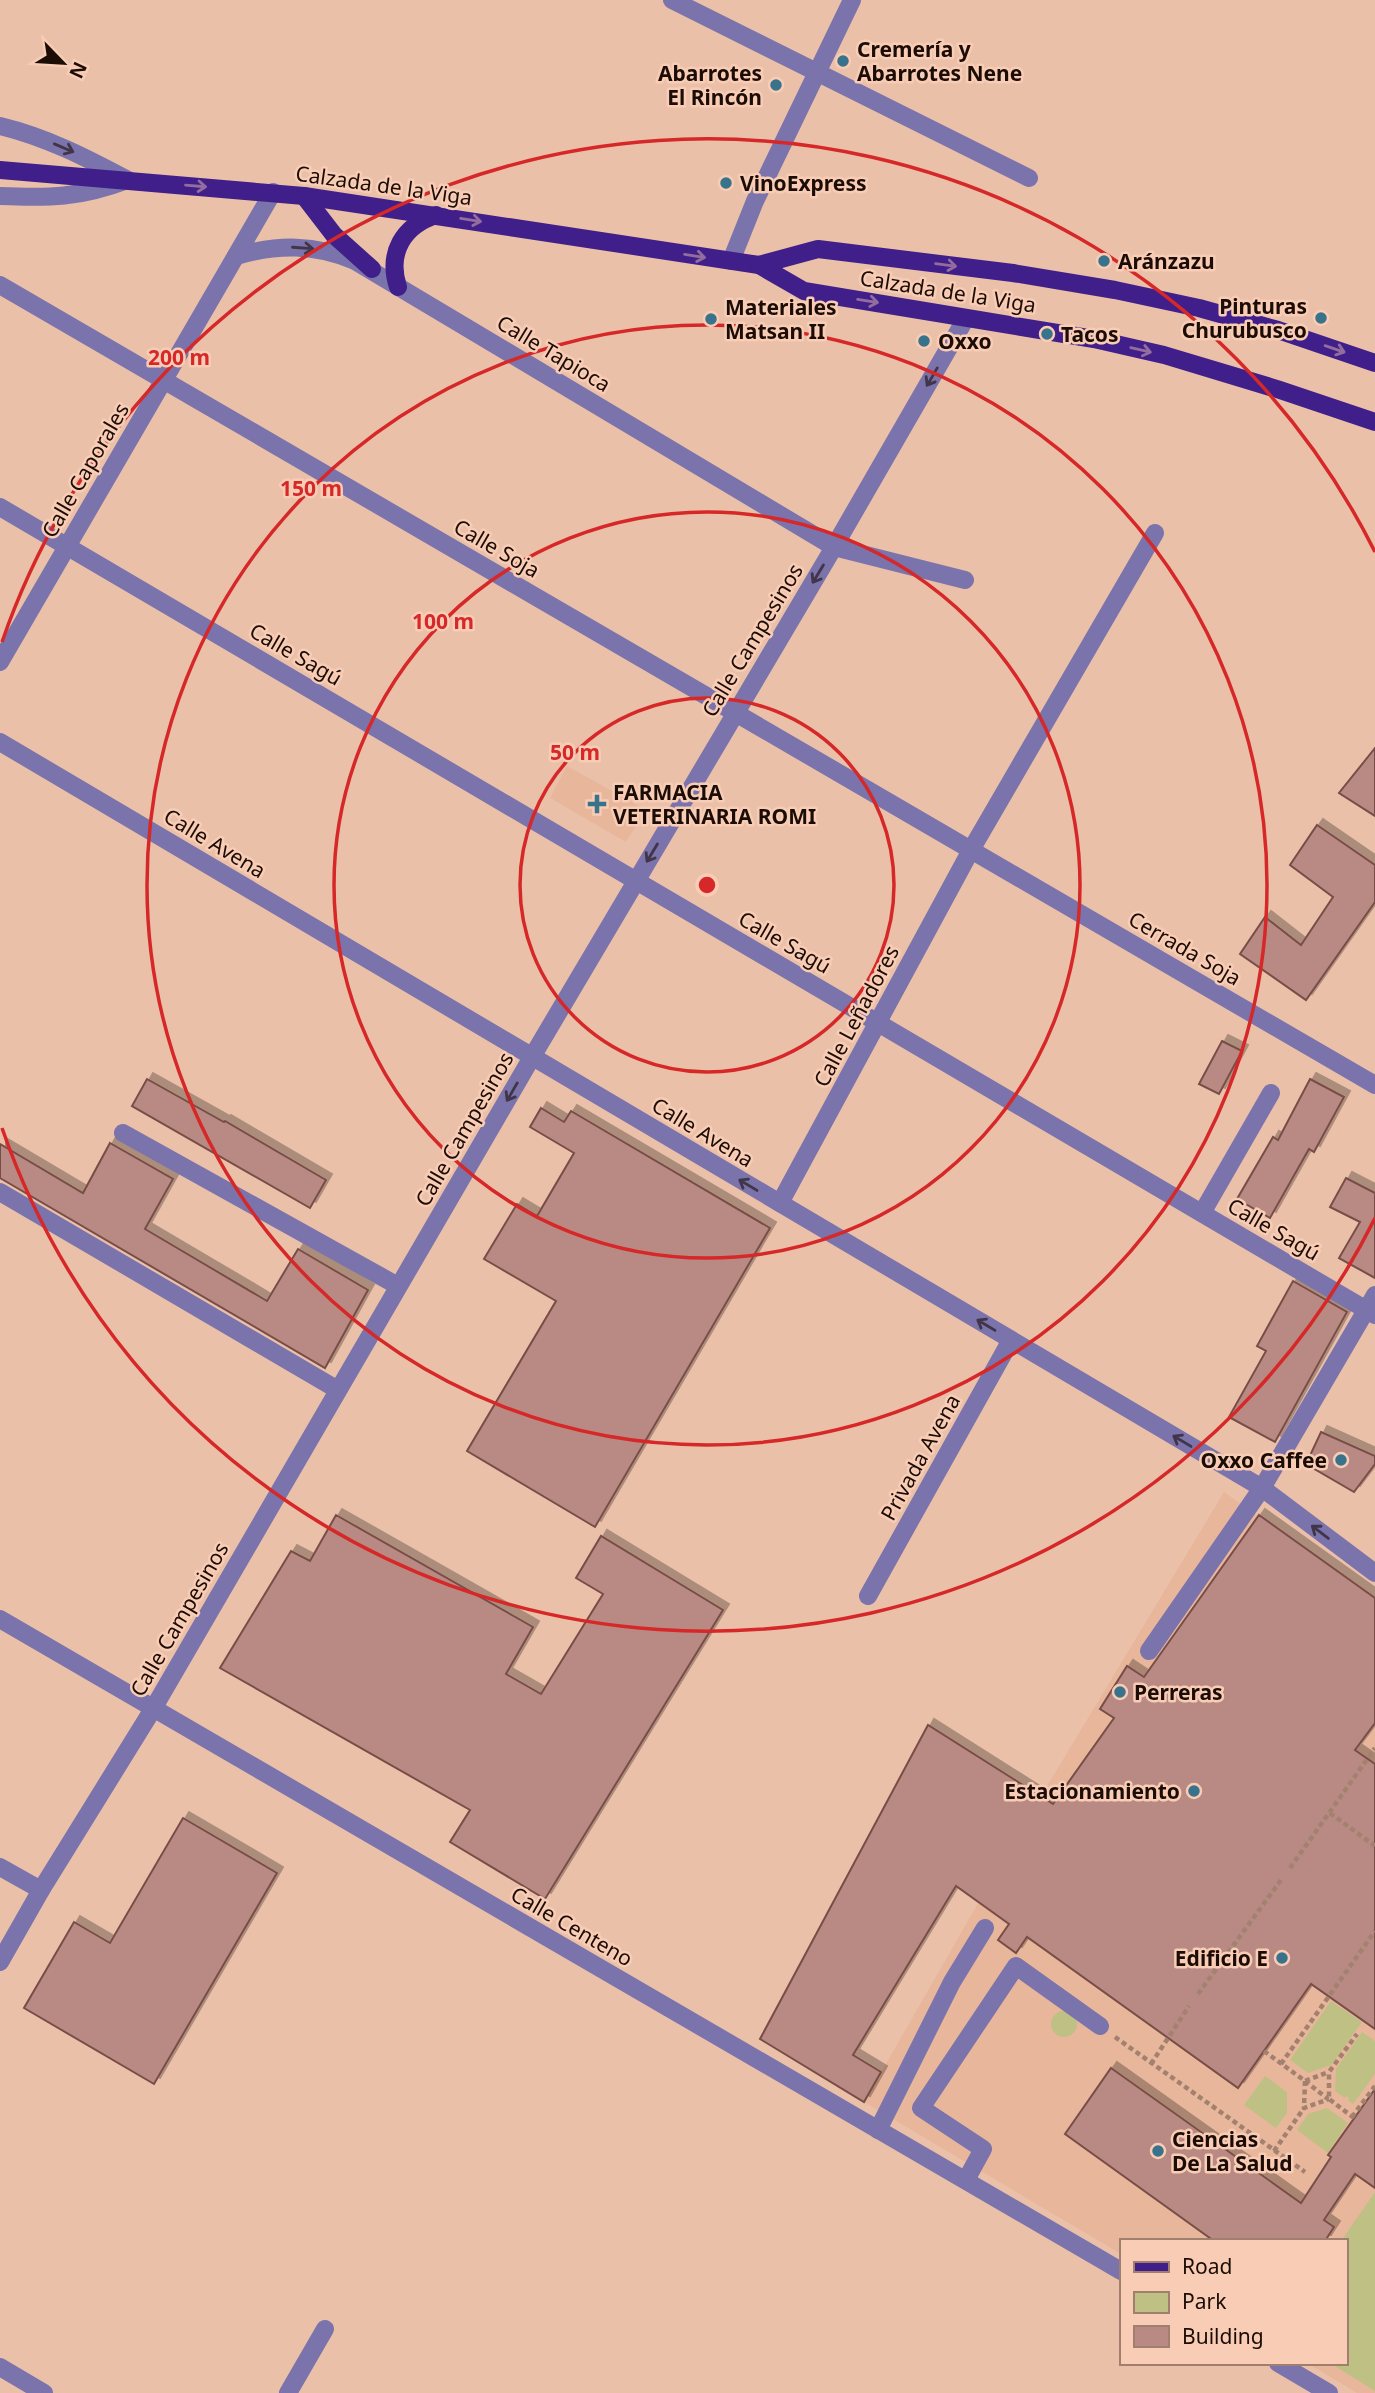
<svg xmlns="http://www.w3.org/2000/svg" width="1375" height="2393" font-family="'Noto Sans',sans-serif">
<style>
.built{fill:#e8b69b}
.green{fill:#bfc184}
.building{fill:#b98a83;stroke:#784e47;stroke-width:2;filter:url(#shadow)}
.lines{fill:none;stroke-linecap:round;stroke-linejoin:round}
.path{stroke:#a2816f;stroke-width:4.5;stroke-dasharray:5 3.5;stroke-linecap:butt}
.minor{stroke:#7a73ac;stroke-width:18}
.major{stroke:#401f8a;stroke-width:18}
.oneway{stroke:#413548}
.oneway2{stroke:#936d9d}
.ring{fill:none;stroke:#d62828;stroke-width:3.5}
.poi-dot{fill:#39728b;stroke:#f8ccb5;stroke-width:2.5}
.labels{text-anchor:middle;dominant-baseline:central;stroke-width:5;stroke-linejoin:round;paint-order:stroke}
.poi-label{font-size:21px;font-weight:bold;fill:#1b0c05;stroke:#f8ccb5;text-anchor:start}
.street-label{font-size:21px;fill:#1b0c05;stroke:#f8ccb5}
.centre{fill:#d62828;stroke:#f8ccb5;stroke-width:3.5}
.ring-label{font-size:21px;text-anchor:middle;font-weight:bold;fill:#d62828;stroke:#f8ccb5;stroke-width:5;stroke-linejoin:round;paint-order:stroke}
</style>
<defs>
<filter id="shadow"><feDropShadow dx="6" dy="-6" stdDeviation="0" flood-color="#0004"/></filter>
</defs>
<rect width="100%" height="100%" fill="#ebc0a9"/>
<g class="built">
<path d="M567,766L646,810L626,842L550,798Z"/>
<path d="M1224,1492L1375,1598V2393H1357L1307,2363H1345V2241H1121V2254L864,2102L1008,1851Z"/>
</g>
<g class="green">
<path d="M1331,2001L1362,2022L1331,2065L1308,2073L1290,2060Z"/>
<circle cx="1064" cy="2024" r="13"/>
<path d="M1362,2032L1375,2041V2074L1353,2104L1348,2100L1349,2098L1347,2096L1345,2098L1335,2091L1336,2069Z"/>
<path d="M1265,2076L1287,2092V2113L1276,2128L1244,2105Z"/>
<path d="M1327,2108L1348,2123L1328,2153L1297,2130L1308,2114Z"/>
<path d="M1375,2192V2391L1330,2363H1345V2241H1341Z"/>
</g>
<g class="building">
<path d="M1375,748V816L1339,793Z"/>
<path d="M1317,825L1375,865V902L1306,1000L1240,954L1265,917L1301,945L1333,897L1290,865Z"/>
<path d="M1222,1041L1242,1051L1219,1094L1199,1084Z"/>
<path d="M147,1079L224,1122L225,1121L326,1180L310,1208L132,1106Z"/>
<path d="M1310,1079L1344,1097L1314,1152L1309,1149L1270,1218L1237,1199L1273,1137L1278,1140Z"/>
<path d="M541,1108L564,1122L571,1111L770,1228L595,1527L467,1451L556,1301L484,1259L517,1204L537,1216L574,1153L530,1127Z"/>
<path d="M110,1143L173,1179L145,1229L267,1301L298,1249L368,1290L325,1368L0,1178V1144L83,1193Z"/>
<path d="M1346,1178L1375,1193V1278L1339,1258L1360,1222L1330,1207Z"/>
<path d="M1293,1281L1347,1312L1275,1442L1229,1417L1266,1351L1257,1346Z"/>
<path d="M1321,1432L1375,1456V1464L1354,1492L1306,1464Z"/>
<path d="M336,1515L533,1627L506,1674L541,1694L603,1594L576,1578L601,1536L723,1610L545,1899L450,1842L470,1810L220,1668L291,1551L310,1561Z"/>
<path d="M1259,1515L1375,1598V1723L1355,1750L1375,1764V2029L1311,1984L1238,2088L1027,1937L1016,1953L998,1940L1009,1924L956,1886L853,2055L881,2072L864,2102L760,2039L928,1725L1053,1804L1114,1718L1100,1709L1127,1666L1144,1677Z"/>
<path d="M183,1818L277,1873L154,2084L24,2008L74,1922L110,1943Z"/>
<path d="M1111,2068L1301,2203L1331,2157L1328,2155L1375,2089V2188L1355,2174L1324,2220L1334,2227L1325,2241H1214L1065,2134Z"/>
</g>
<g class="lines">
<g class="path">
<path d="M1330,1813L1375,1846"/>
<path d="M1290,1868L1375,1748"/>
<path d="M1198,1994L1281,1880"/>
<path d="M1115,2037L1305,2172"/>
<path d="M1264,2051L1305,2081L1329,2072"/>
<path d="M1151,2064L1189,2006"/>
<path d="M1281,2064L1375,1931"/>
<path d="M1305,2081L1304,2108L1329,2099"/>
<path d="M1305,2081L1328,2099"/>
<path d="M1352,2117L1375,2086"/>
<path d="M1354,2118L1329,2099V2072L1357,2034"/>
<path d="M1274,2151L1304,2108"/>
</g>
<g class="minor">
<path d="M672,0L1029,178"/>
<path d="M0,126C46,137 87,158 128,180"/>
<path d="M0,196C49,198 80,198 127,180"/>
<path d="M236,256C278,244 315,244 355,261L834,547L965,580"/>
<path d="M731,261L755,201L852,0"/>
<path d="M0,285L1375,1085"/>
<path d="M0,507L1375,1315"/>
<path d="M0,662L273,192"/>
<path d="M0,742L1262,1488L1375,1573"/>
<path d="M123,1133L398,1286"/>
<path d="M0,1192L338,1390"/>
<path d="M780,1203L971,850L1155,533"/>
<path d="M1202,1213L1271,1093"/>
<path d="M868,1596L1011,1340"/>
<path d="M0,1619L1121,2271"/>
<path d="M1149,1651L1262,1488L1375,1295"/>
<path d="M0,1867L41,1890"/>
<path d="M0,1962L41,1890L153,1709L532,1057L834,547L966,318"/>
<path d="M878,2130L952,1982L985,1928"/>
<path d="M966,2180L983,2149L921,2108L1016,1966L1100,2026"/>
<path d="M1278,2363L1329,2393"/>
<path d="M0,2367L44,2393"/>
<path d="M288,2393L325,2329"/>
</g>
<g class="major">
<path d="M0,170L304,196L759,265L804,291L1094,339L1164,355L1277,389L1375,422"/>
<path d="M304,196L334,235L372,269"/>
<path d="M759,265L818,249L1013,273L1115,290L1199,308L1278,330L1375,363"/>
<path d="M398,287C387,253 403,226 436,215"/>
</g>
</g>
<defs><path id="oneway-shaft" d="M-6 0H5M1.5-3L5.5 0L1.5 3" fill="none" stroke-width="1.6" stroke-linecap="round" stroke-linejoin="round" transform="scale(1.75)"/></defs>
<g class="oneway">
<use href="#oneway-shaft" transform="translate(64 148) rotate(23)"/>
<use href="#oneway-shaft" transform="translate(303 248) rotate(4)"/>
<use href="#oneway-shaft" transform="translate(932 377) rotate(120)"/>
<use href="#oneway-shaft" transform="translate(818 574) rotate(121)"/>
<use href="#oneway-shaft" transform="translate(652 853) rotate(121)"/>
<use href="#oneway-shaft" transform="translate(512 1092) rotate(120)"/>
<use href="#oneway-shaft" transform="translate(748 1185) rotate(-149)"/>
<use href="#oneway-shaft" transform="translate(986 1325) rotate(-149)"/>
<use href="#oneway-shaft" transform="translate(1182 1441) rotate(-149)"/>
<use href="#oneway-shaft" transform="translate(1320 1532) rotate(-143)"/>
</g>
<g class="oneway2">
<use href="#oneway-shaft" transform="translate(196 186) rotate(5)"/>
<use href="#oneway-shaft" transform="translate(471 220) rotate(9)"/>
<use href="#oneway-shaft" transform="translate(695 256) rotate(9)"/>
<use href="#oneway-shaft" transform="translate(946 265) rotate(7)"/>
<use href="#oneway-shaft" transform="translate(868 301) rotate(9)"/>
<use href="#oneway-shaft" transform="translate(1335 349) rotate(19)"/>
<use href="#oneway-shaft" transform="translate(1141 350) rotate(13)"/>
</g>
<g class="ring">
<circle cx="707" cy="885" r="187"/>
<circle cx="707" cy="885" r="373"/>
<circle cx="707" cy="885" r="560"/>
<path d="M1375 1218A746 746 0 0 1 2 1128M2 642A746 746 0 0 1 1375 552"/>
</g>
<g class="poi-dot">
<circle cx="843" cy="61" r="7"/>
<circle cx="776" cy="85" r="7"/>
<circle cx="726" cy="183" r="7"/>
<circle cx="1104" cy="261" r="7"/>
<circle cx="1321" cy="318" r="7"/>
<circle cx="711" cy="319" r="7"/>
<circle cx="1047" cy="334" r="7"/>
<circle cx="924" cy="341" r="7"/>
<path d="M593.5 793.5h7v7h7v7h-7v7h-7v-7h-7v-7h7z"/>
<circle cx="1341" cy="1460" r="7"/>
<circle cx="1120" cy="1692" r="7"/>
<circle cx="1194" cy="1791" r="7"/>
<circle cx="1282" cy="1958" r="7"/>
<circle cx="1158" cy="2151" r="7"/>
</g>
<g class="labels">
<g class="poi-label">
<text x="857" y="49">Cremería y<tspan x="857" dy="24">Abarrotes Nene</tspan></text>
<text x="762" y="73" text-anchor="end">Abarrotes<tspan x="762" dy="24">El Rincón</tspan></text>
<text x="740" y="183">VinoExpress</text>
<text x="1118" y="261">Aránzazu</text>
<text x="1307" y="306" text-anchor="end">Pinturas<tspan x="1307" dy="24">Churubusco</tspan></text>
<text x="725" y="307">Materiales<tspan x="725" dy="24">Matsan II</tspan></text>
<text x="1061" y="334">Tacos</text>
<text x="938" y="341">Oxxo</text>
<text x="613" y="792">FARMACIA<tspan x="613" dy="24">VETERINARIA ROMI</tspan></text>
<text x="1327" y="1460" text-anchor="end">Oxxo Caffee</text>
<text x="1134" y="1692">Perreras</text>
<text x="1180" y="1791" text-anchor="end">Estacionamiento</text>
<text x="1268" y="1958" text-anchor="end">Edificio E</text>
<text x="1172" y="2139">Ciencias<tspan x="1172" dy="24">De La Salud</tspan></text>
</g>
<g class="street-label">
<text transform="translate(384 185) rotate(8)">Calzada de la Viga</text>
<text transform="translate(948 291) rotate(9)">Calzada de la Viga</text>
<text transform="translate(554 353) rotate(31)">Calle Tapioca</text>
<text transform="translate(85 470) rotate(-60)">Calle Caporales</text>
<text transform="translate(497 548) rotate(30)">Calle Soja</text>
<text transform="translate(752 640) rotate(-59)">Calle Campesinos</text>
<text transform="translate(296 654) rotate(30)">Calle Sagú</text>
<text transform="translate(215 843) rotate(31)">Calle Avena</text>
<text transform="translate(785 942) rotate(30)">Calle Sagú</text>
<text transform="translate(1185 948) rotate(30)">Cerrada Soja</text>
<text transform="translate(856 1016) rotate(-62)">Calle Leñadores</text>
<text transform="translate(464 1129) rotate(-60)">Calle Campesinos</text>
<text transform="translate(703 1132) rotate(31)">Calle Avena</text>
<text transform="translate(1274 1229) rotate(30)">Calle Sagú</text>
<text transform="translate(920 1457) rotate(-61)">Privada Avena</text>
<text transform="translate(179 1619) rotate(-60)">Calle Campesinos</text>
<text transform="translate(572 1926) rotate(30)">Calle Centeno</text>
</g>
</g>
<circle cx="707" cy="885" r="10" class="centre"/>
<g class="ring-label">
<text x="179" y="365">200 m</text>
<text x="311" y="496">150 m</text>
<text x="443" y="629">100 m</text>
<text x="575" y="760">50 m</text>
</g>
<rect x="1120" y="2239" width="228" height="126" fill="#f8ccb5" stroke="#a07f6f" stroke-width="2"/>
<rect x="1134" y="2262" width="35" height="10" fill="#401f8a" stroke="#a07f6f" stroke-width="2"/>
<text x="1182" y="2274" font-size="21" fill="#1b0c05">Road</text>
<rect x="1134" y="2292" width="35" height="21" fill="#bfc184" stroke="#a07f6f" stroke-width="2"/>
<text x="1182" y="2309" font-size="21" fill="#1b0c05">Park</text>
<rect x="1134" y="2326" width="35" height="21" fill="#b98a83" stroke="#a07f6f" stroke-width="2"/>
<text x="1182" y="2344" font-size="21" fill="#1b0c05">Building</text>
<g transform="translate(63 63) rotate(115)" stroke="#f8ccb5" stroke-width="5" paint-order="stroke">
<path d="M0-5L12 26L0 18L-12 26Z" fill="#1b0c05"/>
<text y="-10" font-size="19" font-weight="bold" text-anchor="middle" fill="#1b0c05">N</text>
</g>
</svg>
